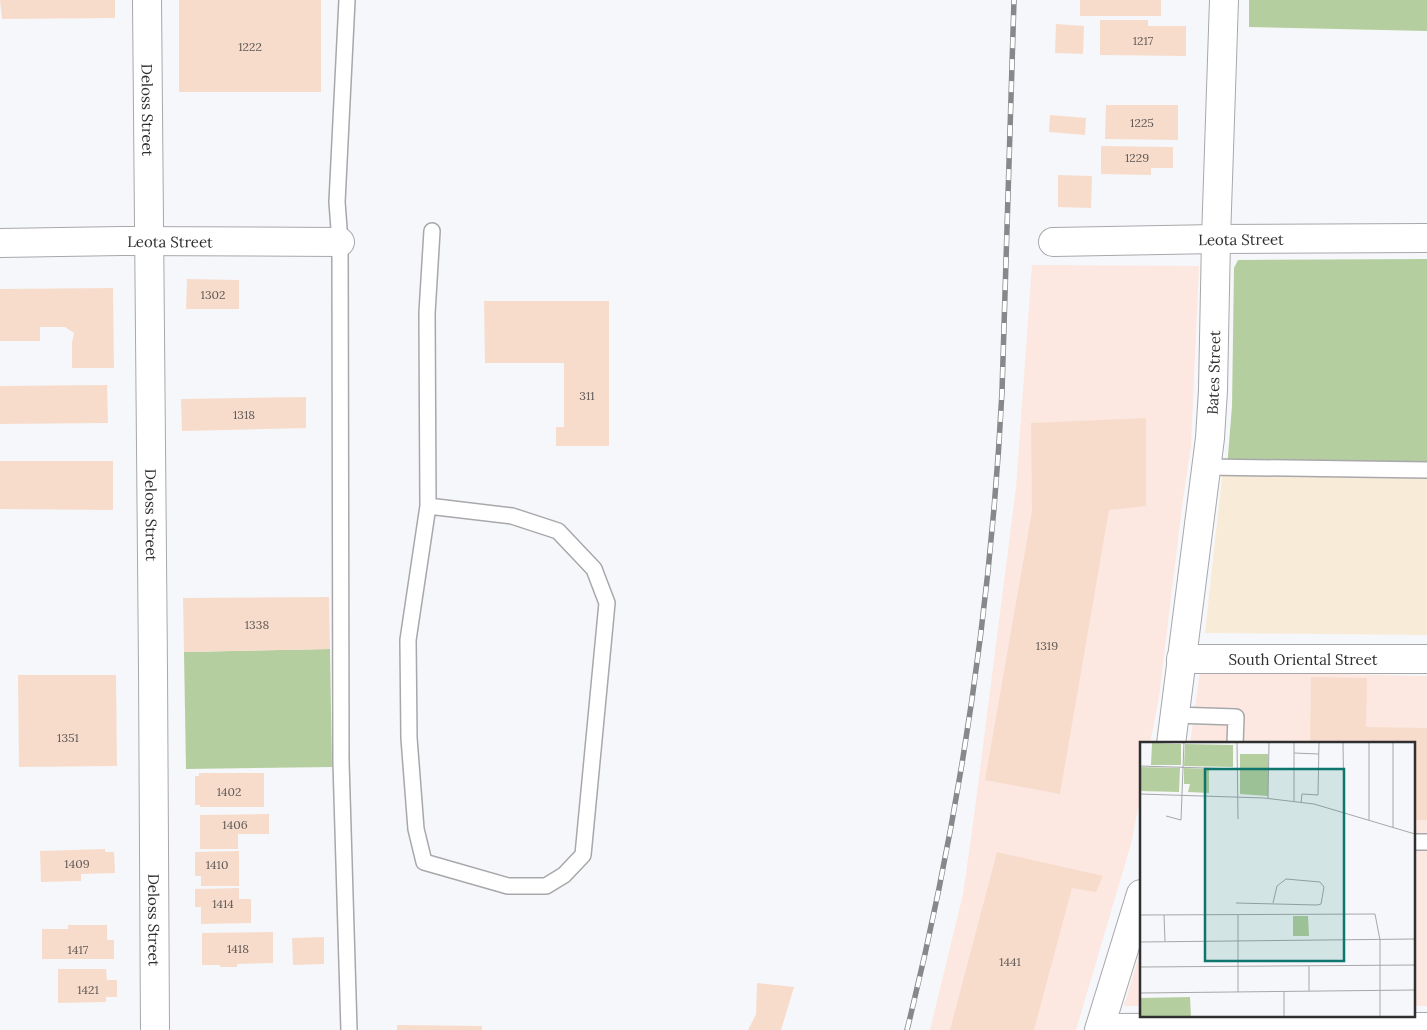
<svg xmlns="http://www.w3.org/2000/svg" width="1427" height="1030" font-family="Lora,serif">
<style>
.commercial{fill:#f8ebd7}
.industrial{fill:#fce8e0}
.green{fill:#b5ce9f}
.building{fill:#f7dccc}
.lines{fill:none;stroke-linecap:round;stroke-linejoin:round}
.lane-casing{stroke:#a8a8ab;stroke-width:18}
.street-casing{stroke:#a8a8ab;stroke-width:30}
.lane{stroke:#fff;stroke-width:15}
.street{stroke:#fff;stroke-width:28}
.rail-casing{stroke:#88888a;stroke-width:5.5}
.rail{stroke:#fff;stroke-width:4;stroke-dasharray:11;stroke-linecap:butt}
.labels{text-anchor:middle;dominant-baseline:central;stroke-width:4;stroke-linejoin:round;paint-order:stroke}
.number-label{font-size:12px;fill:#615a57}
.street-label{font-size:15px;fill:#2f2f30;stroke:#fff}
.inset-road{fill:none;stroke:#a6a7a9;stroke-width:1}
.view{fill:#0f766e;fill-opacity:0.15;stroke:#0f766e;stroke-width:2.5}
.inset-edge{fill:none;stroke:#2f2f30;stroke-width:2.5}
</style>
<rect width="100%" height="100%" fill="#f6f7fa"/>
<path class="commercial" d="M1223,468L1427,470V635L1205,633Z"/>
<g class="industrial">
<path d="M1032,265L1199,266L1191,446L1183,499L1159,697L1150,744H1141V794L1131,844L1076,1030H930L963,894L973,824L1016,488Z"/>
<path d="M1200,671L1427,676V1006H1413V744H1190Z"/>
<path d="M1141,949V1006H1124Z"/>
</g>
<g class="green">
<path d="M1249,0H1427V31L1249,27Z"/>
<path d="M1427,259V470L1227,468L1232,406L1234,268L1238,260Z"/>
<path d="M330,649L332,767L186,769L184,652Z"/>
</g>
<g class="building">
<path d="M0,0H115V18L2,19Z"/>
<rect x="179" y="0" width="142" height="92"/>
<rect x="1080" y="0" width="81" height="16"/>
<path d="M1100,20H1148V26H1186V56L1100,55Z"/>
<path d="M1056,24L1084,26L1083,54L1055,53Z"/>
<path d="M1106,105H1178V140L1105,139Z"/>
<path d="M1050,115L1086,118L1085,135L1049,132Z"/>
<path d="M1101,146L1173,147V168H1151V175L1101,174Z"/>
<path d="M1058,175L1092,176L1091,208L1058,207Z"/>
<path d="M187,279L239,280V309H186Z"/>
<path d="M113,288L114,368H72V343L74,333L65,327H40V341H0V289Z"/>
<path d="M484,301H609V446H556V427H564V363H485Z"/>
<path d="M107,385L108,423L0,424V386Z"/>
<path d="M306,397V428L182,431L181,399Z"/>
<path d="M1146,418V506L1109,510L1060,794L985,780L1032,511L1031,423Z"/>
<path d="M0,461H113V510L0,509Z"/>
<path d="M329,597L330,649L184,652L183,598Z"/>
<path d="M18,675H116L117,766L19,767Z"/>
<path d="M1311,677L1367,678L1366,727L1427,728V820H1413V744H1310Z"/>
<path d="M199,773H264V807H200V805H195V776H199Z"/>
<path d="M269,814V834H238V849H200V815Z"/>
<path d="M105,849V852H114L115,873L81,874V881L41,882L40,851Z"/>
<path d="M239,851V886H201V876H195V852Z"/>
<path d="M997,852L1103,876L1096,892L1072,888L1034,1030H950Z"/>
<path d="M239,888V899H251V923L201,924V907H195V889Z"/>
<path d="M68,925H107V940H114V959H42V929H68Z"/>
<path d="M273,932V963L237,964V967H220V965H202V933Z"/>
<path d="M324,937V964L293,965L292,938Z"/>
<path d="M58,969H106L107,980H117V997H106V1002L58,1003Z"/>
<path d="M757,983L794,987L781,1030H748L756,1014Z"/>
<path d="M397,1025L482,1026V1030H397Z"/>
</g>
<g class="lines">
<g class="lane-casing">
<g id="lane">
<path d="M347,0L337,202L340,242L341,762L349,1030"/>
<path d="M1207,467L1427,470"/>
<path d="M428,506L512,516L558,531L594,569L607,603L583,855L564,875L546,886H508L424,862L416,829L409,738L408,640L428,506L427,313L432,231"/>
<path d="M1174,715L1236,717L1235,744"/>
<path d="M1413,842H1427"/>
</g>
</g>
<g class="street-casing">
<g id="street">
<path id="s1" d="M147,0L153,669L155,1030"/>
<path id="s2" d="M1053,242L1216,239L1427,238"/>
<path id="s3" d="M0,243L122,241L340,242"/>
<path id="s4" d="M1181,659H1427"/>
<path id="s5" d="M1171,744L1210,438L1213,390L1216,239L1224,0"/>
<path d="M1100,1028L1427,1027"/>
<path d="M1099,1030L1141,894"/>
</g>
</g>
<use href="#lane" class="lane"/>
<use href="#street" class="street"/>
<g class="rail-casing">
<path id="rail" d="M907,1030C959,821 991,607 1002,392L1014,0"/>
</g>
<use href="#rail" class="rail"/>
</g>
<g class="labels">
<g class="number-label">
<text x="1143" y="40">1217</text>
<text x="250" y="46">1222</text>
<text x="1142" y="122">1225</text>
<text x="1137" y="157">1229</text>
<text x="213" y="294">1302</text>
<text x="587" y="395">311</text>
<text x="244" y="414">1318</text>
<text x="257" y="624">1338</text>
<text x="1047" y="645">1319</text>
<text x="68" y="737">1351</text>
<text x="229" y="791">1402</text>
<text x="235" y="824">1406</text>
<text x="77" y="863">1409</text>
<text x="217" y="864">1410</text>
<text x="223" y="903">1414</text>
<text x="238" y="948">1418</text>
<text x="78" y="949">1417</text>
<text x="1010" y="961">1441</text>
<text x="88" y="989">1421</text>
</g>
<g class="street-label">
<text stroke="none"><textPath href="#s1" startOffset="110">Deloss Street</textPath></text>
<text stroke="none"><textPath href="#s2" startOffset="188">Leota Street</textPath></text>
<text stroke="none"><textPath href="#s3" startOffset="170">Leota Street</textPath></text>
<text stroke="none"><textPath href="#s5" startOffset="374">Bates Street</textPath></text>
<text stroke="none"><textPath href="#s1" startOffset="515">Deloss Street</textPath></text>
<text stroke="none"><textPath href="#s4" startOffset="122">South Oriental Street</textPath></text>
<text stroke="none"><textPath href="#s1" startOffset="920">Deloss Street</textPath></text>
</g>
</g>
<g transform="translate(1140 742)">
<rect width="275" height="275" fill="#f6f7fa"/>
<path d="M12,1L41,2V23H11ZM45,2L93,3V25L44,24ZM100,12H128V54L100,52ZM0,25L40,26L39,50L0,49ZM44,26L69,27V51L48,50L50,42H44ZM153,174H168L169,194H153ZM50,255L51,275H0V256Z" fill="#b5ce9f"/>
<path class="inset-road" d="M97,0L98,77M203,0L204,71M253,0V86M154,11L179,12M0,24L97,27M0,52L124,56L174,62L275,92M128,56L129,0M154,60V0M161,61L162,52L178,53L179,0M26,74L41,78L44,0M229,78V0M96,161L177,163L181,162L184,145L180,140L146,137L137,144L133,161M0,173L235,172L240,198V275M24,173L25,199M98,173V250M0,200L275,197M169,224V249M0,225L275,223M144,249V275M0,251L275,248"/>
<path class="view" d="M65,27H204V219H65Z"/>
<rect width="275" height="275" class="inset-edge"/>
</g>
</svg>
